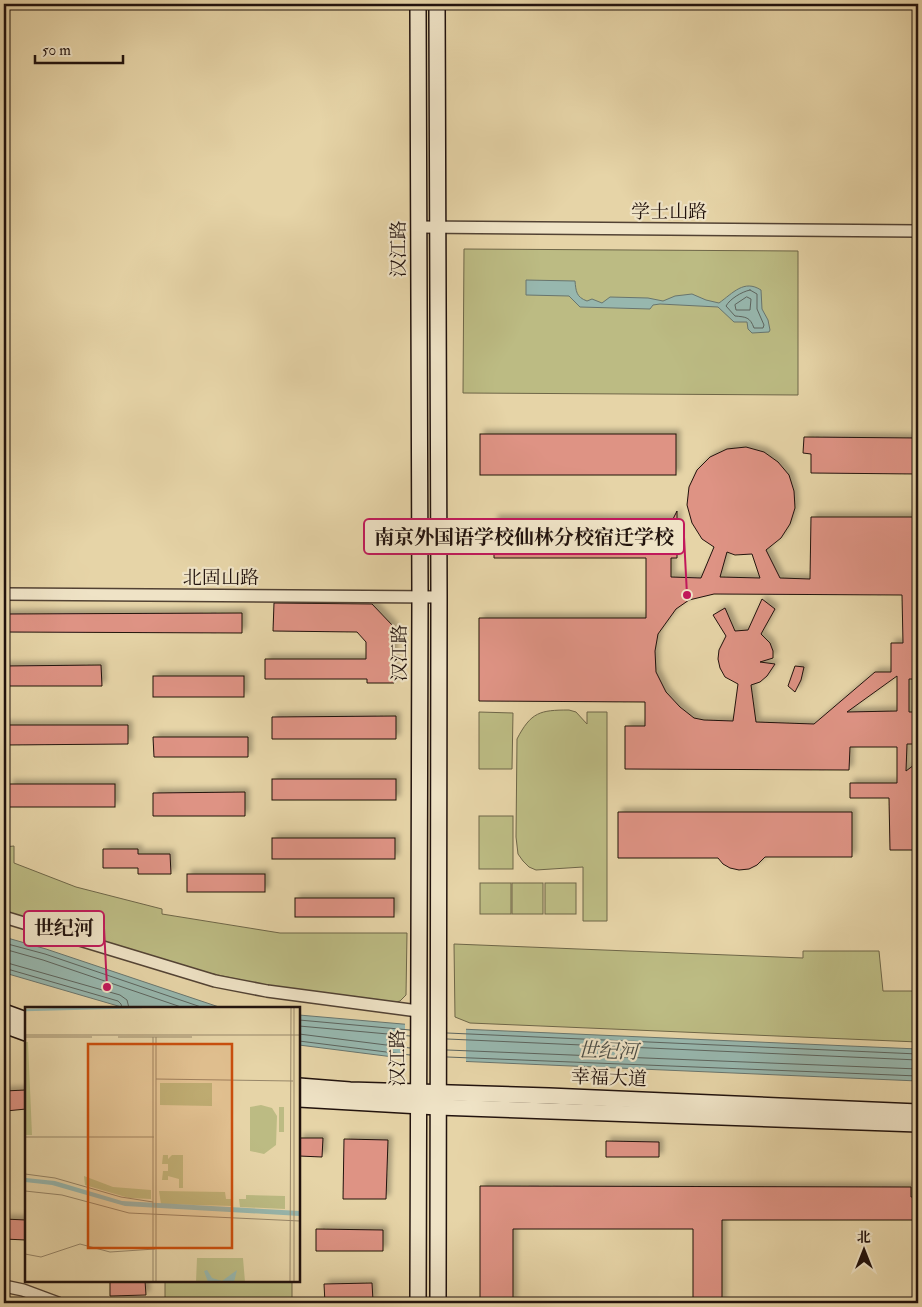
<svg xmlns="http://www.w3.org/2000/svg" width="922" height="1307" font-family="'IM FELL Double Pica','Noto Serif SC',serif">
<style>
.green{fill:#bcbb83;stroke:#6e6648}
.water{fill:#97b7ae;stroke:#68756e}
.pier{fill:#e6d4a7}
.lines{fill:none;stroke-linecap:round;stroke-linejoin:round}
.shore{stroke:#5c645e;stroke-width:1}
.building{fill:#de9384;stroke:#21120d;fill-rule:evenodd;filter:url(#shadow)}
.street-casing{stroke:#524234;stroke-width:14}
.secondary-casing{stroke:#21120d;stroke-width:18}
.street{stroke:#efe3c6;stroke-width:11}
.secondary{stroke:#efe3c6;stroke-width:15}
.labels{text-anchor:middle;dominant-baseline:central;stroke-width:4.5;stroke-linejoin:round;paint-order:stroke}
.street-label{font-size:19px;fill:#21120d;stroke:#efe3c6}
.water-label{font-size:20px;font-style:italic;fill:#4a4c45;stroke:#efe3c6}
.inset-river{fill:none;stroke:#97b7ae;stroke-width:2.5}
.inset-road{fill:none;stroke:#978669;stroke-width:1}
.view{fill:#ca4e0c;fill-opacity:0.15;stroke:#ca4e0c;stroke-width:2.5}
.inset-edge{fill:none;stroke:#21120d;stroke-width:2.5}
.leader{fill:none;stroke:#c2185b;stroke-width:2}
.callout-dot{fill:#c2185b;stroke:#efe3c6;stroke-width:2}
.callout{fill:#efe3c6;stroke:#c2185b;stroke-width:2}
.callout-label{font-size:20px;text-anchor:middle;font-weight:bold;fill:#21120d}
</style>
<defs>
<filter id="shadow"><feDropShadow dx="4" dy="-4" stdDeviation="2.5" flood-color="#0004"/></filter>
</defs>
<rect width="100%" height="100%" fill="#e6d4a7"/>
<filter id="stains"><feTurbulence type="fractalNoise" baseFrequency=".004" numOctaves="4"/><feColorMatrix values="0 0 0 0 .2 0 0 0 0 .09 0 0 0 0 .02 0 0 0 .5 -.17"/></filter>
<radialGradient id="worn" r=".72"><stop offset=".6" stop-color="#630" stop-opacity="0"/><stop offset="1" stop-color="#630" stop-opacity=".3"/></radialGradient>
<g class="green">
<path d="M464,249L798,251V395L463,393Z"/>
<path d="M569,710L576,712L587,724V712H607V921H583V867L536,870L529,867L523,861L518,854L516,837L517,739C531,712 540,710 569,710Z"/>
<path d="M479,712L513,713L512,769H479Z"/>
<rect x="479" y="816" width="34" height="53"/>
<path d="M14,846V863L76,887L162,909V914L280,933H407L406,995L400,1001L393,1003L263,985L182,967L4,913V847Z"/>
<rect x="480" y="883" width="31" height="31"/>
<rect x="512" y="883" width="31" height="31"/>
<rect x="545" y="883" width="31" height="31"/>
<path d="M454,944L803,958V951H879L883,991H918V1042L470,1023L455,1017Z"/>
<rect x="165" y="1281" width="127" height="22"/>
</g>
<g class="water">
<path d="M526,280L575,281C576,291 576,297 587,301L592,299L602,303L610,297L648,298L663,301L675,296L692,294L706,300L719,303C733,293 744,279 761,290L762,309L768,320L770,330L769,332L752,333L748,329L747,322H734L718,307L660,304L653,305L650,309L580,307L569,296L526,295Z"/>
<path d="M4,937L46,949L222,1008H125L5,973Z"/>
<path d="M299,1015L460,1029L918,1049V1081L409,1059L299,1045Z"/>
</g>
<path class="pier" d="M405,1022L466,1027V1065L405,1061Z"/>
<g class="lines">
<g class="shore">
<path d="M750,290L757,294V309L764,325L763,328H754C750,317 746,317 735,316L726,306C730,299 741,292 750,290Z"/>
<path d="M747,297L751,299L750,310H736L735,305Z"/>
<path d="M4,943L45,954L204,1008"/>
<path d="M4,949L43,960L184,1008"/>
<path d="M4,962L120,995L127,1000L129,1008"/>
<path d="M4,968L118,1001L121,1004L122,1008"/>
<path d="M299,1020L410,1030"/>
<path d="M299,1026L410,1036"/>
<path d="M447,1033L918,1054"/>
<path d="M299,1034L410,1048"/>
<path d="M447,1039L918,1060"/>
<path d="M299,1041L410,1055"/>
<path d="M447,1050L918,1069"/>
<path d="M447,1057L918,1076"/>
</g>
</g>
<g class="building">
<rect x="480" y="434" width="196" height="41"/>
<path d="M804,437L918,438V474L811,473V454L803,453Z"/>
<path d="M746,447L764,452L778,462L789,475L794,491L795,508L790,524L781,538L766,550L780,578L810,579L811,517H918V679H909V712H918V744H907L906,771L918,762V850H890L889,798H850V783H897V747H850L849,770L625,769V726H645V702L479,701V618H646V558H494V519H673L677,511V558H671V577L701,578L714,547L702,539L692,523L687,505L689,487L697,470L710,457L727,449ZM727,552L735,555L752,554L760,578L720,577ZM714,594L902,595L903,643H891V672H875L814,724L756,722L751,685L760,682L767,676L775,664L760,662L773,658V651L770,643L761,634L775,609L762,599L748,630L735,631L725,608L713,615L726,636L719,650L718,659L720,668L725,677L738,684L733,721L704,720L694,718L680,707L666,692L656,672L655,651L658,634L676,609L689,600ZM897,676V711L847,712Z"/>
<path d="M274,603L372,604L393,626L394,683H367V679H265V659H366V642L357,632L273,631Z"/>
<path d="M242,613V633L4,632V614Z"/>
<path d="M101,665L102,686H4V666Z"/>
<path d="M795,666L804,667L801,680L795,692L788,686Z"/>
<rect x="153" y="676" width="91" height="21"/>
<path d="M396,716V739H272V717Z"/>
<path d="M4,725H128V744L4,745Z"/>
<path d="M153,737H248V757H154Z"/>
<rect x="272" y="779" width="124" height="21"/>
<rect x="9" y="784" width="106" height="23"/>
<path d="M245,792V816H153V793Z"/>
<path d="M618,812H852V857H765L757,865L749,869L739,870L730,868L723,864L718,858H618Z"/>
<rect x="272" y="838" width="123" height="21"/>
<path d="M103,849H138V854H170L171,874H138V868H103Z"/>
<rect x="187" y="874" width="78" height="18"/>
<rect x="295" y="898" width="99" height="19"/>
<path d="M26,1090V1109L6,1111L4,1091Z"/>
<path d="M299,1138H323L322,1157L299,1156Z"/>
<path d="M344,1139L388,1140L386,1199H343Z"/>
<path d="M606,1141L659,1142V1157H606Z"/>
<path d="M480,1186L911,1187V1197H918V1220H722V1303H693V1229H513V1303H480Z"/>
<path d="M4,1219L26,1220V1240L4,1239Z"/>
<path d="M316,1229L383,1230V1251H316Z"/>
<path d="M110,1281H145L146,1295L110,1296Z"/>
<path d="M372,1283L373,1301L325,1303L324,1284Z"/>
</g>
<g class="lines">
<g class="street-casing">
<g id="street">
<path d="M419,227L918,231"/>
<path d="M4,594L439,597"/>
<path d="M4,917L215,981L267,991L418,1011"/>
<path d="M4,1286L23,1290L58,1303"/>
</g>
</g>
<g class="secondary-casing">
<g id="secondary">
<path d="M437,4L439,597L438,1303"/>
<path d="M4,1012L26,1020"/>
<path d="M4,1025L26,1033"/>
<path d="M299,1086L350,1090L549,1096L918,1112"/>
<path d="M299,1099L438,1107L918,1124"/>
<path d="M418,1303L420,597L418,4"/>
</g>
</g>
<use href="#street" class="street"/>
<use href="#secondary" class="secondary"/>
</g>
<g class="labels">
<g class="street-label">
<text x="669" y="212">学士山路</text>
<text transform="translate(399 249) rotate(-90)">汉江路</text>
<text x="221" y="578">北固山路</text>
<text transform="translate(400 653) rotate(-90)">汉江路</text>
<text transform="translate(398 1058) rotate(-90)">汉江路</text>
<text transform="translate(609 1078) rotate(2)">幸福大道</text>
</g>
<g class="water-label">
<text transform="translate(608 1051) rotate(2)">世纪河</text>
</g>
</g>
<g transform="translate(25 1007)">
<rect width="275" height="275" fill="#e6d4a7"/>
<path d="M0,35H3L7,128H0ZM135,76H187V99L135,98ZM236,98L247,101L252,109L251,138L239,147L225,144V100ZM254,100H259V125H254ZM138,148H143V152L147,148H158V181H154V172L143,169V173H137L138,164H143V157H137ZM59,169L88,180L126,183V192L104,191L60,178ZM134,184L200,185L201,192H208V199L136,197ZM221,188L260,189V202L215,200L214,192H221ZM172,251H218L220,275H171Z" fill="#bcbb83"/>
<path d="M1,171L30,174L97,194L275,204V209L100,199L27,178L0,175ZM182,263L187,271L197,274L212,263L209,275H183L179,264Z" fill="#97b7ae"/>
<path class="inset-river" d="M0,3L117,0"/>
<path class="inset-road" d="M269,0V275M0,28H275M0,30H67M93,30H167M128,30V275M131,30V275M131,72L268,74M0,130H129M0,167L30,171L96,190L128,195M0,184L37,188L104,206L275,214M0,247L16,250L55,237L85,245L130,242M265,275L266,0"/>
<path class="view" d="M63,37H207V241H63Z"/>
<rect width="275" height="275" class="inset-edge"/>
</g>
<path class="leader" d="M687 595L684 537M107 987L104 928"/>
<g class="callout-dot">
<circle cx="687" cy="595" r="5"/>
<circle cx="107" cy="987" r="5"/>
</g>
<g class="callout">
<rect x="364" y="519" width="320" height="35" rx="5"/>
<rect x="24" y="911" width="80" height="35" rx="5"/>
</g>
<g class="callout-label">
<text x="524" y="544">南京外国语学校仙林分校宿迁学校</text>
<text x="64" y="935">世纪河</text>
</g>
<rect width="922" height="1307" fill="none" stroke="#e6d4a7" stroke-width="20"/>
<rect x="5" y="5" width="912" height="1297" fill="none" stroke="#21120d" stroke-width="2.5"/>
<rect x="10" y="10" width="902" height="1287" fill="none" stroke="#21120d"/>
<g transform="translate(864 1250)" stroke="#efe3c6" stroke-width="4" paint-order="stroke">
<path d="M0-4L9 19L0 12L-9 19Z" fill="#21120d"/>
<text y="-8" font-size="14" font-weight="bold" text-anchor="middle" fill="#21120d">北</text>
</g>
<path d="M35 55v8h88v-8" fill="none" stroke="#21120d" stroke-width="2.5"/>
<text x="42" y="55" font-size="15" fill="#21120d" stroke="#efe3c6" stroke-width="4" paint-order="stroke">50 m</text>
<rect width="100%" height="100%" filter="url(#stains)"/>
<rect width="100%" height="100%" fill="url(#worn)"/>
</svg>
